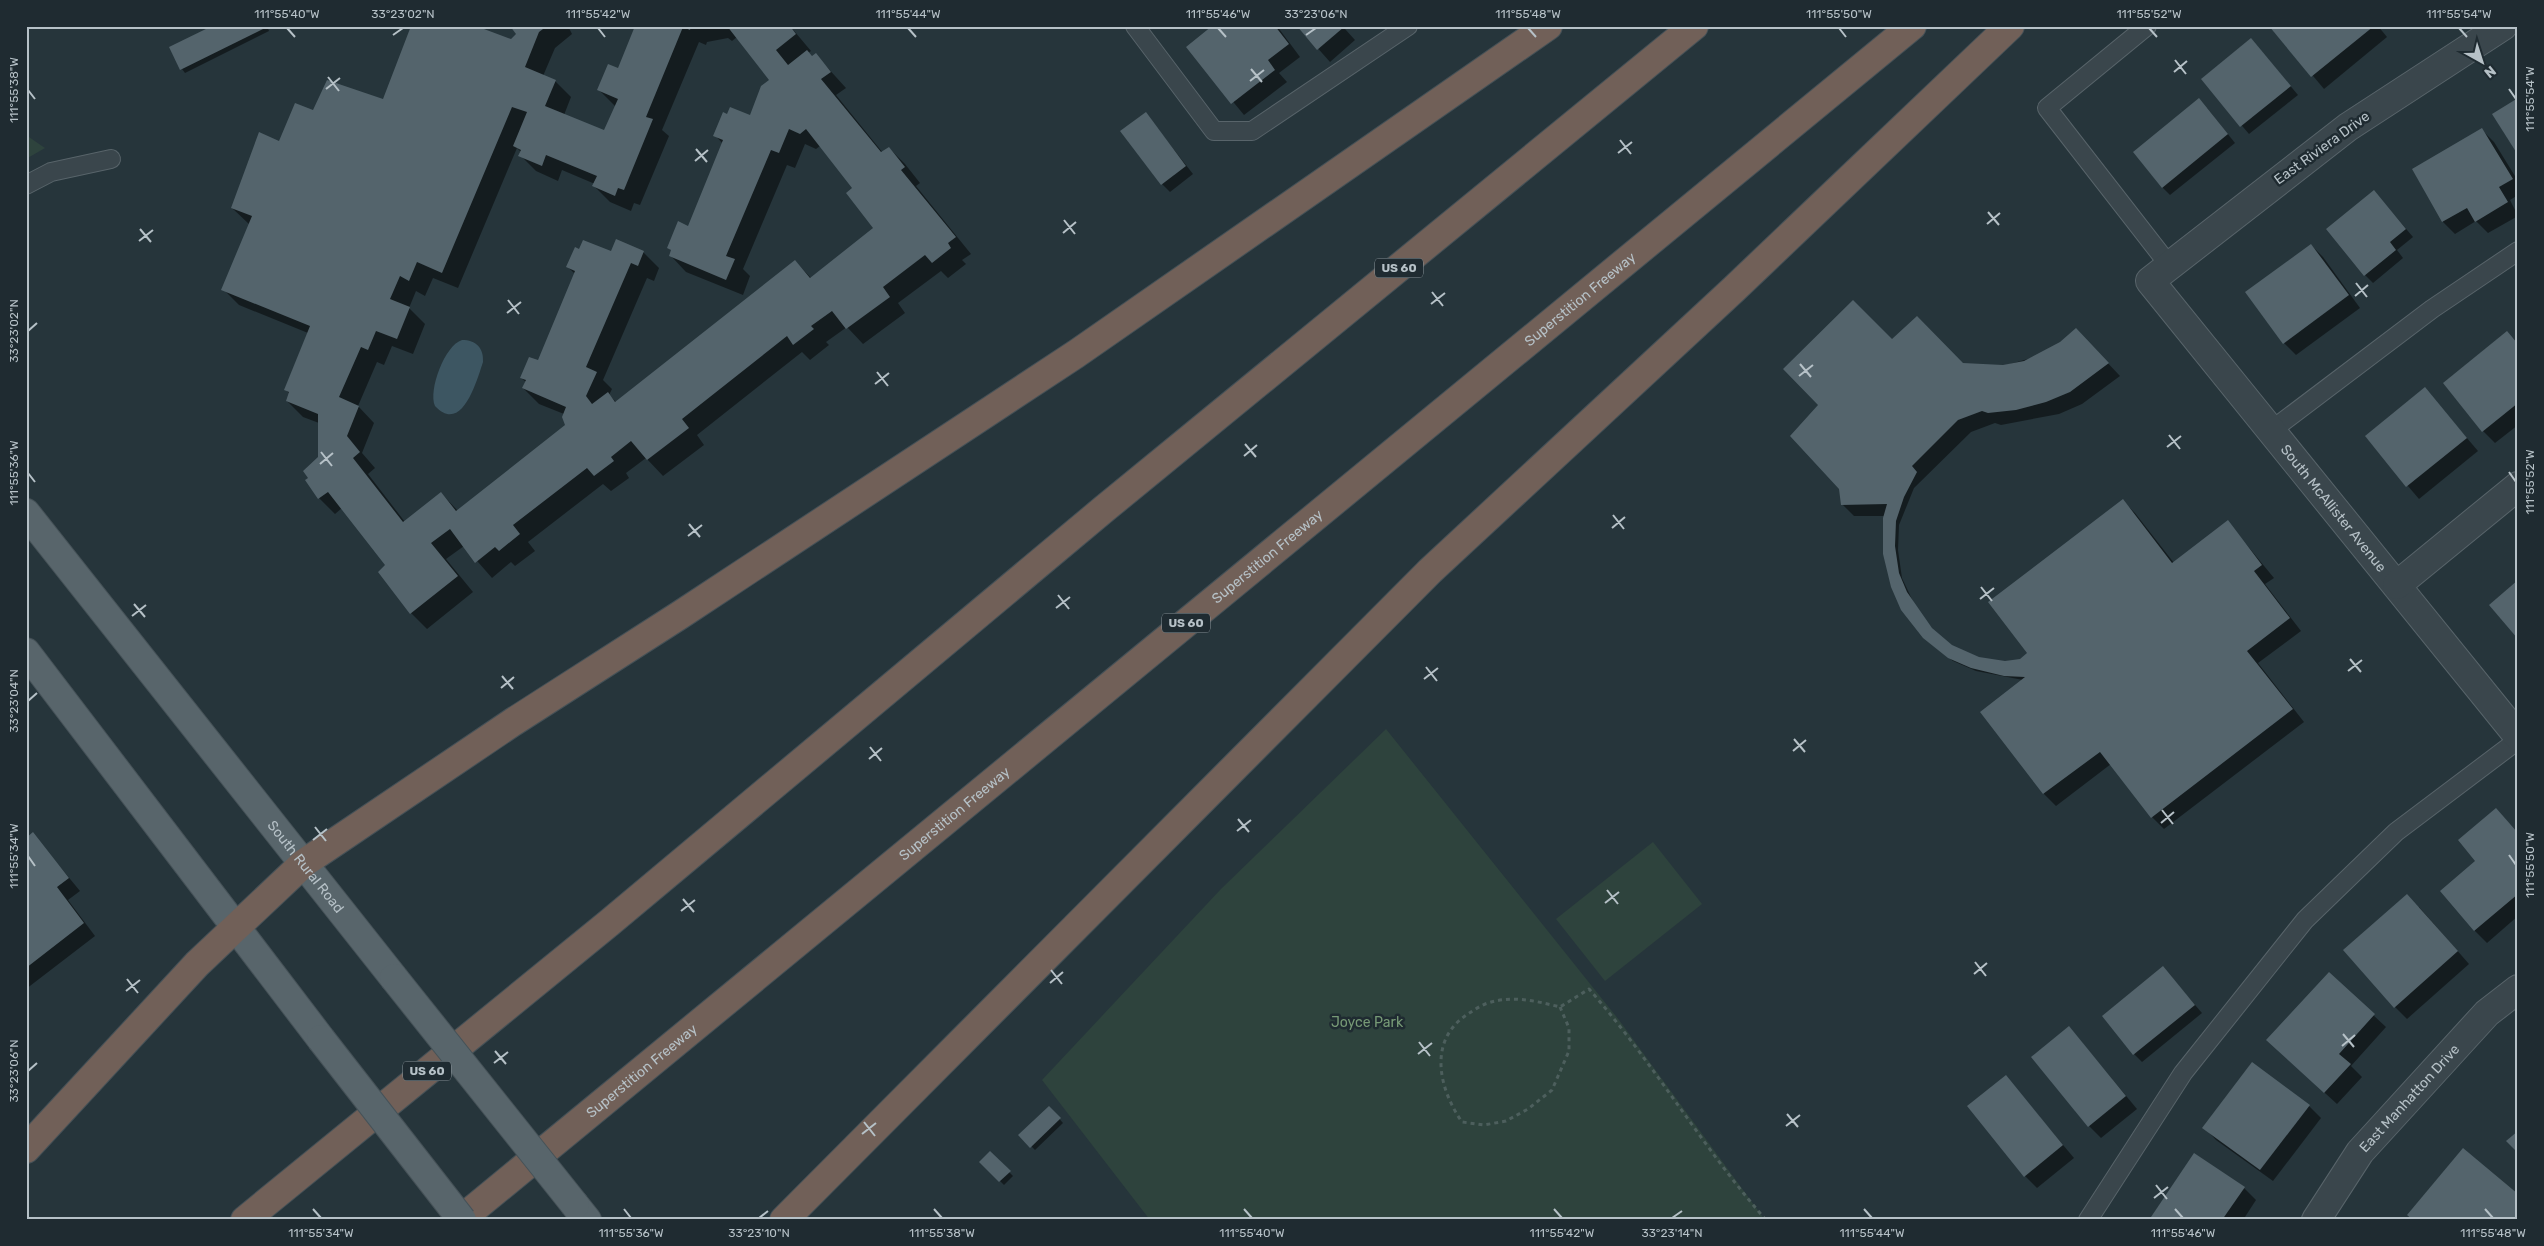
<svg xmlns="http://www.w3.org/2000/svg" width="2544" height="1246" font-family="Rubik,sans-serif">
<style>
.green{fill:#2e433d}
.water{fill:#3d5662}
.shadow{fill:#0007;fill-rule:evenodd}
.building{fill:#54646c}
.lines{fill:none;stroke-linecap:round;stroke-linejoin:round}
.service-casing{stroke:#58646a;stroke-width:20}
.minor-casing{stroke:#58646a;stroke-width:30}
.primary-casing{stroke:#465258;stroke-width:30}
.motorway-casing{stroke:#455157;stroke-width:30}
.path{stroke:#4d5f5d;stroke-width:3;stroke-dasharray:4 4;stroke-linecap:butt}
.service{stroke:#3a464c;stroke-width:18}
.minor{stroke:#3a464c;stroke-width:28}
.primary{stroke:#58656b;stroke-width:28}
.motorway{stroke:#716058;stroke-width:28}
.primary-bridge-casing{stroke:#465258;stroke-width:30;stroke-linecap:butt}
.primary-bridge{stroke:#58656b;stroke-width:28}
.ticks{fill:none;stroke:#b6c1c7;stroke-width:2}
.labels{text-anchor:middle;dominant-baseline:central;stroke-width:5;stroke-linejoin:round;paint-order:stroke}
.shield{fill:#1f2b31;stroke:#89949a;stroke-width:1}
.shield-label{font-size:12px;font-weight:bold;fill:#b6c1c7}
.street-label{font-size:14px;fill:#b6c1c7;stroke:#1f2b31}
.park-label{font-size:14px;fill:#779a76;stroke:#1f2b31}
.neatline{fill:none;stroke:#b6c1c7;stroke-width:2}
.ticks-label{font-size:12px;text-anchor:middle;fill:#b6c1c7}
</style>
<rect width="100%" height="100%" fill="#26353b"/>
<g class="green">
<path d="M26,135L45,148L26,159Z"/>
<path d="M1386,729L1619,1020L1765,1220H1150L1042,1080L1221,889Z"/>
<path d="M1653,842L1702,904L1605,981L1556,919Z"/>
</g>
<path class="water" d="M462,340C476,340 484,348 483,362C477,380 462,435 435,406C428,390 445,345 462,340Z"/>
<g class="shadow">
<path d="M267,26L269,31L185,73L182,69Z"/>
<path d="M512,26H568L572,34L555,48L543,76L555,81L571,97L564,115L605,132L616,107L599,90L618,70L637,26H790L811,51L808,53L813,57L816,55L846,88L836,95L883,153L889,148L905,164L920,183L916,186L971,254L962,260L966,264L948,278L941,271L898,303L905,313L863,344L847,327L826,342L829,345L810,360L802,352L697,435L704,445L663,476L646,458L626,473L629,478L611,491L603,484L528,542L535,551L515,566L511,562L492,578L464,546L446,559L473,592L427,629L411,613L380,572L386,565L342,508L335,514L319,498L306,480L310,478L320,458L319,423L303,417L287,401L290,394L285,389L308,333L239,305L223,289L250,225L232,208L280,142L314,111L384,101L511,40L518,34ZM737,37L771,81L750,116L715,135L723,144L689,227L669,248L672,251L671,256L686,272L743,295L750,276L743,269L787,165L795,168L805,144L816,149L820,146L854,188L875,228L811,278L795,261L617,403L609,395L612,389L603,380L647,278L654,281L659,268L643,252L611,253L568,267L575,274L538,362L521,378L526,382L523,388L539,404L564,414L567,425L458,511L441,493L405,522L368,474L375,468L362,453L374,423L358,406L377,362L384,365L392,346L413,354L425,324L409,308L416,291L425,296L433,278L458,288L517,148L521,152L520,155L536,171L558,181L562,170L595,184L594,186L610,202L631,211L634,203L640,205L669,136L662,130L699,42L706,45L707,42L728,38L732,41Z"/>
<path d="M1214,26H1277L1300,57L1279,73L1287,82L1244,115L1188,47Z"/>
<path d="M1298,26H1349L1345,29L1355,40L1330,62Z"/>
<path d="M2271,26H2378L2387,37L2324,89Z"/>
<path d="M2251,39L2298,95L2249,134L2202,79Z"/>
<path d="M2207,108L2235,143L2170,195L2162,187Z"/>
<path d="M1146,114L1193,174L1170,192L1162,184Z"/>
<path d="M2482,130L2494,142L2518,181V195L2510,200L2518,216L2488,233L2476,221L2455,234L2443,222L2413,170Z"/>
<path d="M2374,191L2413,237L2397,250L2403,258L2373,283L2365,275Z"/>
<path d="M2311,245L2323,257L2360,308L2296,355L2284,343Z"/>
<path d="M2507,333L2518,343V425L2495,443L2483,431Z"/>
<path d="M1892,341L1963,365L2003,366L2088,342L2120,376L2082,404L2059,414L2001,425L1995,423L1971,432L1914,488L1899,525L1898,550L1902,578L1917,610L1934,631L1951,646L1978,658L2005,663L2021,660L2027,655L2123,501L2135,513L2174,563L2228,522L2274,578L2265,584L2301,631L2258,663L2304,722L2164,829L2152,817L2111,764L2056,806L2044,794L1981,712L2023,680L1976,671L1953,661L1928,641L1902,610L1885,516H1854L1842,504Z"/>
<path d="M2425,389L2478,451L2419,499L2366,437Z"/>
<path d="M2496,809L2518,833V916L2487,943L2474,930L2477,861Z"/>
<path d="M33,834L80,891L68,900L95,936L26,989V839Z"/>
<path d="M2419,907L2469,964L2407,1019L2395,1007Z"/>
<path d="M2163,968L2202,1013L2142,1062L2134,1054Z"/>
<path d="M2329,974L2386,1027L2351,1066L2362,1077L2337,1104L2280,1052Z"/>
<path d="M2069,1027L2137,1109L2101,1138L2089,1126Z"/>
<path d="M2005,1076L2074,1158L2037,1188L2025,1176Z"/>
<path d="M2309,1106L2321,1118L2273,1181L2216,1140L2204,1127Z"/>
<path d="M1049,1107L1063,1123L1035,1150L1020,1135Z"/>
<path d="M990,1153L1013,1176L1004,1185L981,1162Z"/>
<path d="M2244,1188L2256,1200L2243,1220H2150Z"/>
</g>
<g class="building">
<path d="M212,26H269L180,70L169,47Z"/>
<path d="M411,26H476L511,39L516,34L510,26H547L539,32L525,67L556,80L545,106L604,130L618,99L597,90L608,64L618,68L635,26H691L690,30L683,27L646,117L653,119L624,190L618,188L615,196L592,186L597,176L546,155L542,166L518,156L521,150L513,146L527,112L512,107L442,273L417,262L409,281L400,276L390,299L410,307L397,339L376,331L368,350L361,347L339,397L359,406L347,436L360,452L353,458L403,522L441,492L456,511L565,425L562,417L566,407L522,388L526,380L520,378L529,357L538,360L575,271L566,267L575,247L579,249L583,240L611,251L616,239L644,251L638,266L631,263L586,367L597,372L586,396L592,404L608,392L615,402L795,260L810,278L873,228L846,193L852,188L806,129L800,134L789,129L779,153L771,150L726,256L735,259L726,280L669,256L671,250L667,248L678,221L688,226L723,140L713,136L723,112L727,114L730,107L750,115L761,86L769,80L727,26H790L796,34L776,50L788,65L807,50L812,56L816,53L831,72L821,79L881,152L889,147L905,167L901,170L956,237L948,243L951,248L932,263L925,255L883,287L890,297L846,329L832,311L811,326L814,329L793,345L787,336L682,419L689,428L647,460L631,441L611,457L614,461L594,476L587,468L513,525L520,534L499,551L495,547L475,563L450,529L431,543L458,576L410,614L378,572L385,565L328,492L318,499L305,480L308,478L303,471L318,457V414L286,401L289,392L284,390L310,326L221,290L252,216L231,208L259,132L279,141L295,103L313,110L327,80L383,99Z"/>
<path d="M1212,26H1275L1289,44L1268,60L1275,70L1231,104L1186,47Z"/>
<path d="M1297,26H1343L1344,27L1317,50Z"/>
<path d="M2269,26H2374L2311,77Z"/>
<path d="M2251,38L2291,86L2240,127L2201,79Z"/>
<path d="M2199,98L2228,134L2162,188L2133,152Z"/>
<path d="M2518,98V155L2492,114Z"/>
<path d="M1146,112L1186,166L1161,185L1120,131Z"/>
<path d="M2482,128L2513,179L2499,187L2508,202L2475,222L2467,208L2442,222L2412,169Z"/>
<path d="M2374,190L2406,229L2390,242L2396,250L2364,276L2326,229Z"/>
<path d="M2311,244L2349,295L2283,344L2245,292Z"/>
<path d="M1853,300L1892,339L1917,316L1963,363L2003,365L2024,361L2060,342L2076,328L2109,363L2070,392L2046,402L2016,410L1988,413L1982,411L1958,420L1912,466L1917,472L1904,497L1896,521L1895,546L1899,573L1907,592L1932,628L1952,645L1979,657L2005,661L2020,659L2027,653L1988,602L2123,499L2172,563L2228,520L2262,565L2254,571L2290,618L2247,651L2293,709L2151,818L2100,752L2043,794L1980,712L2025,677L2004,676L1971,668L1948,658L1923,638L1901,610L1891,587L1883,554V518L1887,504L1841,505L1839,489L1790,436L1818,405L1783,369Z"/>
<path d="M2507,331L2518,344V403L2482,432L2443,383Z"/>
<path d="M2425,387L2467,438L2406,487L2365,436Z"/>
<path d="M2518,580V639L2489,605Z"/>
<path d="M2496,808L2518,833V894L2474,931L2440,891L2475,861L2458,840Z"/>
<path d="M33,832L69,878L57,887L84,923L26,968V838Z"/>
<path d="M2407,894L2458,951L2394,1008L2343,950Z"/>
<path d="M2163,966L2195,1005L2133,1055L2102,1016Z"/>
<path d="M2329,972L2375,1014L2339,1054L2351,1064L2324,1093L2266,1040Z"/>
<path d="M2069,1026L2126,1096L2088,1127L2031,1057Z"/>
<path d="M2252,1062L2310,1105L2260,1170L2202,1128Z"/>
<path d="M2006,1075L2063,1145L2024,1177L1967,1106Z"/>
<path d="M1049,1106L1061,1118L1030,1148L1018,1135Z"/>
<path d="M2518,1131V1153L2506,1141Z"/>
<path d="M2463,1148L2518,1194V1220H2413L2407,1215Z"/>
<path d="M990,1151L1011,1171L999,1182L979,1162Z"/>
<path d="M2194,1153L2245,1187L2222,1220H2149Z"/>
</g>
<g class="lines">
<g class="service-casing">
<g id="service">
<path d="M1135,26L1214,131H1252L1408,26"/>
<path d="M2147,26L2047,108L2169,265"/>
<path d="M26,185L51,172L111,159"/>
<path d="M2272,430L2432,309L2518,251"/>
<path d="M2088,1220L2183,1073L2305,920L2396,832L2518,740"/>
</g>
</g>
<g class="minor-casing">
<g id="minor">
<path id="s1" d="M2503,26L2348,127L2150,281L2518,736"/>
<path d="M2397,585L2518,486"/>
<path id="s2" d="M2316,1220L2360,1152L2487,1013L2518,989"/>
</g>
</g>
<g class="primary-casing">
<g id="primary">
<path id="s3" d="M26,513L394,978"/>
<path d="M26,652L321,1039"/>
<path d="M575,1205L587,1220"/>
</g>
</g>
<g class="motorway-casing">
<g id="motorway">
<path d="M26,1149L197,964L304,863L513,722L680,615L1076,354L1548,26"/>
<path d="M245,1220L609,923L1104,509L1694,26"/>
<path id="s4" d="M460,1220L1912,26"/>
<path d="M784,1220L1430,571L1734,289L2010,26"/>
</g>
</g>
<path class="path" d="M1560,1007L1569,1028V1051L1552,1090L1528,1109L1506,1121L1484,1125L1462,1122C1439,1089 1427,1040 1468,1014C1474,1010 1481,1005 1488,1003C1512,995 1536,1001 1560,1007L1589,989C1653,1062 1702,1147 1766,1220"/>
<use href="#service" class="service"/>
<use href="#minor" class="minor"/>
<use href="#primary" class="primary"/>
<use href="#motorway" class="motorway"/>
<g class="primary-bridge-casing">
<g id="primary-bridge">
<path d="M394,978L575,1205"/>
<path d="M321,1039L462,1220"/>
</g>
</g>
<use href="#primary-bridge" class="primary-bridge"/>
</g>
<path class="ticks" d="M287,28L295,37M598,28L605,37M908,28L916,37M1218,28L1226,37M1528,28L1536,37M1839,28L1846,37M2149,28L2157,37M2459,28L2467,37M393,35L403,28M1306,35L1316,28M2175,60L2186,74M1251,69L1262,82M2174,72L2187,61M328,77L339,91M1250,81L1264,70M326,89L340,78M2509,89L2516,99M28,90L35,99M1620,140L1631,154M696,149L707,162M1618,153L1632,142M695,161L708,150M1988,212L1999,225M1064,220L1075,234M1987,224L2000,213M140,229L151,242M1063,233L1076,222M139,241L153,230M2356,283L2367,297M1432,292L1443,306M2355,296L2368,285M508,300L519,314M1431,304L1445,293M507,313L521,302M28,331L37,323M1800,364L1811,377M877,372L888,386M1799,376L1813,365M875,384L889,373M2169,435L2180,449M1245,444L1256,457M2167,447L2181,436M321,452L332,466M1244,456L1257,445M320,464L333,453M2509,472L2516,482M28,473L35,482M1613,515L1624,529M689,524L700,537M1612,528L1625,517M688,536L702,525M1981,587L1992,601M1058,595L1069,609M1980,599L1994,588M134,604L145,617M1056,608L1070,597M132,616L146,605M2350,659L2361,672M1426,667L1437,681M2348,671L2362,660M502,676L513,689M1424,679L1438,668M501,688L514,677M28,701L37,693M1794,739L1805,752M870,747L881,761M1793,751L1806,740M869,759L882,748M2162,810L2173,824M1238,819L1249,832M2161,823L2174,812M315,827L326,841M1237,831L1251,820M313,840L327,829M2509,855L2516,865M28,856L35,866M1607,890L1618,904M683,899L694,912M1605,903L1619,892M681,911L695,900M1975,962L1986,976M1051,970L1062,984M1974,974L1987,963M127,979L138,993M1050,983L1063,972M126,991L140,980M2343,1034L2354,1047M1419,1042L1430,1056M2342,1046L2355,1035M495,1051L506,1064M1418,1054L1432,1043M494,1063L508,1052M28,1071L37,1063M1787,1114L1798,1127M864,1122L875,1136M1786,1126L1800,1115M862,1134L876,1123M2156,1185L2167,1199M2154,1198L2168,1187M313,1209L321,1218M624,1209L631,1218M934,1209L942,1218M1244,1209L1252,1218M1554,1209L1562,1218M1864,1209L1872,1218M2175,1209L2183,1218M2485,1209L2493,1218M759,1218L768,1211M1672,1218L1682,1211"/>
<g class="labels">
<g class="shield">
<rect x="1375" y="258.5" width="48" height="19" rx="4"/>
<rect x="1162" y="613.5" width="48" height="19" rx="4"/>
<rect x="403" y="1061.5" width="48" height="19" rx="4"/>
</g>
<g class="shield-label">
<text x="1399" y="268">US 60</text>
<text x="1186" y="623">US 60</text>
<text x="427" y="1071">US 60</text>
</g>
<g class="street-label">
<text transform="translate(2322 148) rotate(-36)">East Riviera Drive</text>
<text stroke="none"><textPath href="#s4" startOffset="1450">Superstition Freeway</textPath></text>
<text stroke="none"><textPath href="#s1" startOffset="728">South McAllister Avenue</textPath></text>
<text stroke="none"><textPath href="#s4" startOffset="1045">Superstition Freeway</textPath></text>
<text stroke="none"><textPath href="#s4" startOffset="640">Superstition Freeway</textPath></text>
<text stroke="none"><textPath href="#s3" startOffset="451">South Rural Road</textPath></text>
<text stroke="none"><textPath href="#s4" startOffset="235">Superstition Freeway</textPath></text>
<text stroke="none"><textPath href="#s2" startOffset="154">East Manhatton Drive</textPath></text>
</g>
<g class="park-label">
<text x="1367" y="1022">Joyce Park</text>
</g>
</g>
<rect width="2544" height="1246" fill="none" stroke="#1f2b31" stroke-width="55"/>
<g transform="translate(2482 62) rotate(141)" stroke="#1f2b31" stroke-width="4" paint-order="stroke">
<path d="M0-4L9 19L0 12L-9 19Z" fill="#b6c1c7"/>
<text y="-8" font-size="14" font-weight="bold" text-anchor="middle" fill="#b6c1c7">N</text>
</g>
<rect x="28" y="28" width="2488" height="1190" class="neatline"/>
<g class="ticks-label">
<text x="287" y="18">111°55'40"W</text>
<text x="403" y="18">33°23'02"N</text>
<text x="598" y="18">111°55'42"W</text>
<text x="908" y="18">111°55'44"W</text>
<text x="1218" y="18">111°55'46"W</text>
<text x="1316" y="18">33°23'06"N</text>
<text x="1528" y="18">111°55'48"W</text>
<text x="1839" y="18">111°55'50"W</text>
<text x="2149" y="18">111°55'52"W</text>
<text x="2459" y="18">111°55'54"W</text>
<text transform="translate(14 90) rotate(-90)" y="4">111°55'38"W</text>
<text transform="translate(2530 99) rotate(-90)" y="4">111°55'54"W</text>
<text transform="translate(14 331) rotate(-90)" y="4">33°23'02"N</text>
<text transform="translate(14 473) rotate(-90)" y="4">111°55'36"W</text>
<text transform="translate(2530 482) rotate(-90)" y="4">111°55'52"W</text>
<text transform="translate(14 701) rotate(-90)" y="4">33°23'04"N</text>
<text transform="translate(14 856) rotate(-90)" y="4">111°55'34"W</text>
<text transform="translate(2530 865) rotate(-90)" y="4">111°55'50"W</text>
<text transform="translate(14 1071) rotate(-90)" y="4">33°23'06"N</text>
<text x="321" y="1237">111°55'34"W</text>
<text x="631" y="1237">111°55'36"W</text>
<text x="759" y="1237">33°23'10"N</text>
<text x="942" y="1237">111°55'38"W</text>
<text x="1252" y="1237">111°55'40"W</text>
<text x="1562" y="1237">111°55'42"W</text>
<text x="1672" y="1237">33°23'14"N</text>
<text x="1872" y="1237">111°55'44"W</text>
<text x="2183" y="1237">111°55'46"W</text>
<text x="2493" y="1237">111°55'48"W</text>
</g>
</svg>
